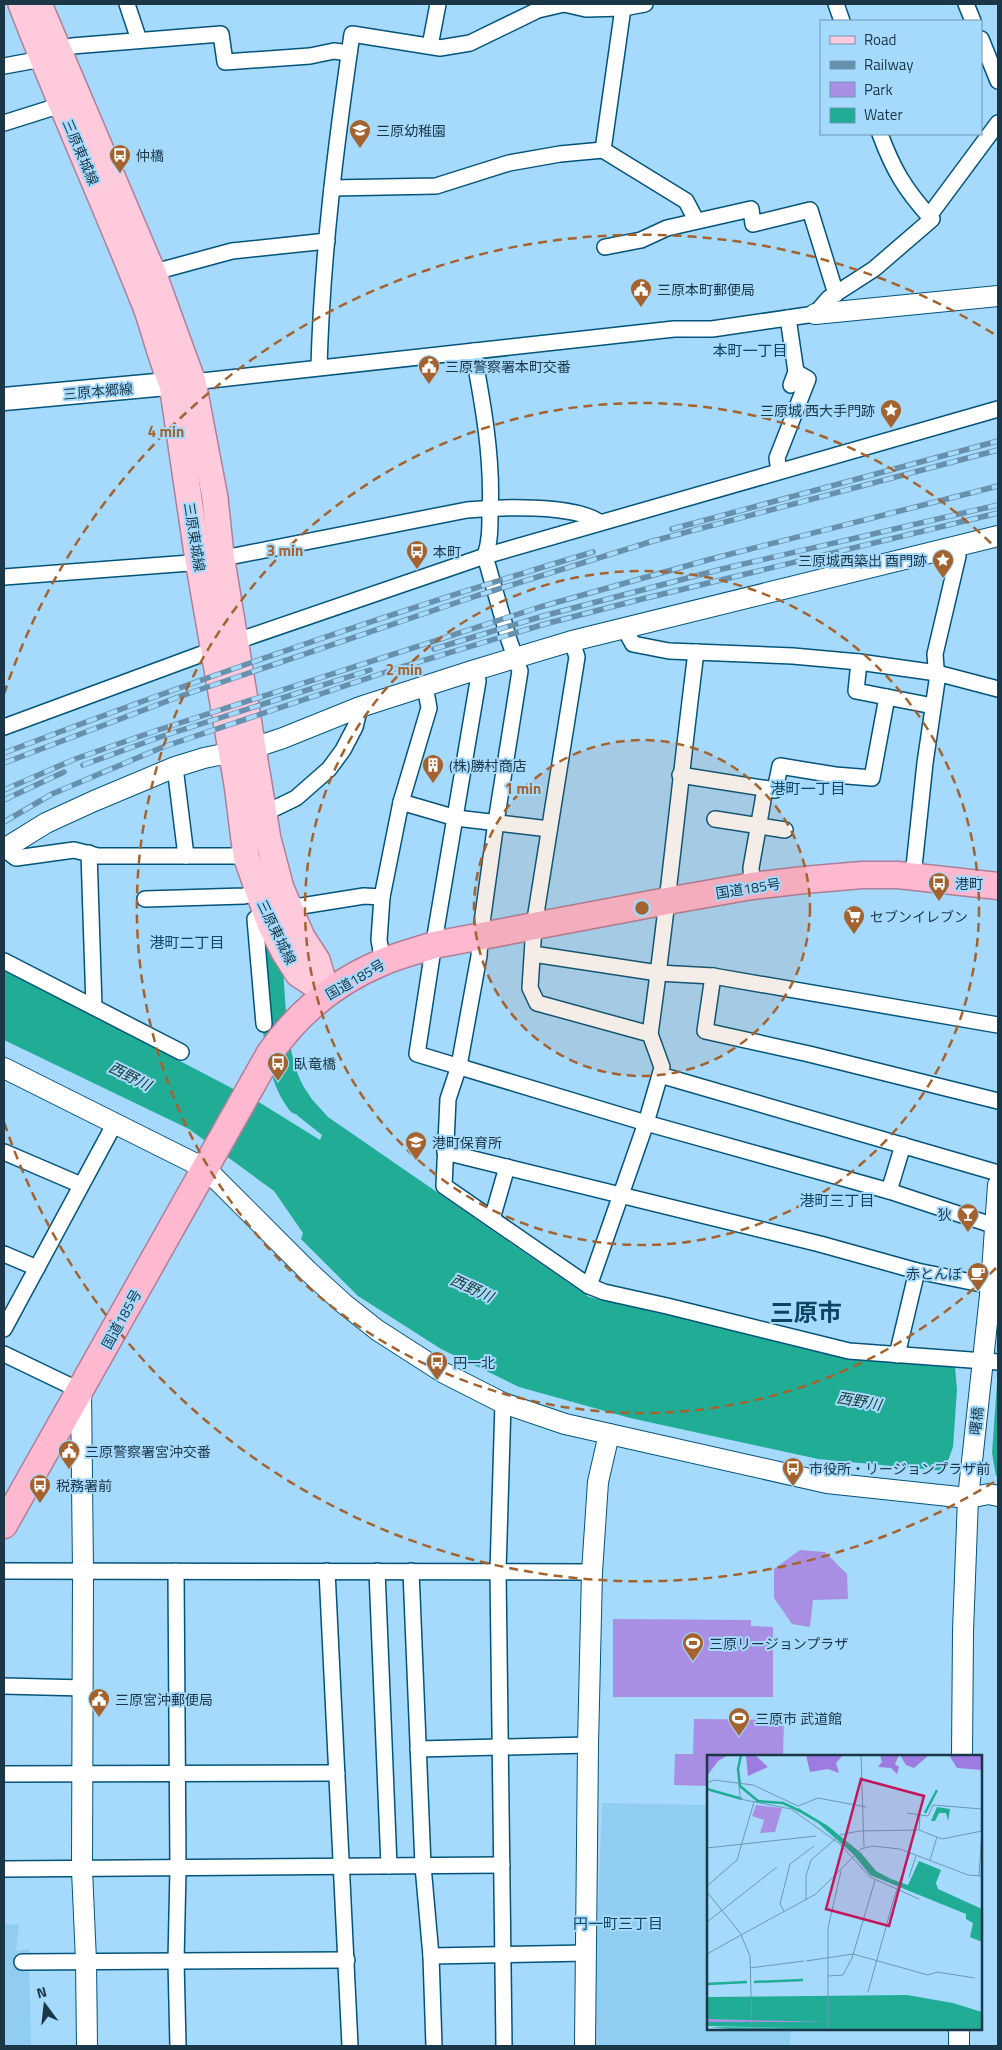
<svg xmlns="http://www.w3.org/2000/svg" width="1002" height="2050" font-family="'Titillium Web','Noto Sans JP',sans-serif">
<style>
.built{fill:#91ccf1}
.green{fill:#a88fe3}
.water{fill:#21ad95}
.pier{fill:#a5dafd}
.lines{fill:none;stroke-linecap:round;stroke-linejoin:round}
.river{stroke:#21ad95;stroke-width:25}
.minor-casing{stroke:#035479;stroke-width:18}
.tertiary-casing{stroke:#035479;stroke-width:22}
.secondary-casing{stroke:#035479;stroke-width:25}
.primary-casing{stroke:#ae7f99;stroke-width:28}
.trunk-casing{stroke:#ae7f99;stroke-width:29}
.minor{stroke:#fff;stroke-width:15}
.tertiary{stroke:#fff;stroke-width:20}
.secondary{stroke:#fff;stroke-width:22}
.primary{stroke:#fecadc;stroke-width:25}
.trunk{stroke:#feb8d0;stroke-width:26}
.rail-casing{stroke:#6690ab;stroke-width:5.5}
.rail{stroke:#a5dafd;stroke-width:4;stroke-dasharray:11;stroke-linecap:butt}
.ring{fill:none;stroke:#a4632e;stroke-width:2.5;stroke-dasharray:9 6}
.labels{text-anchor:middle;dominant-baseline:central;stroke-width:4;stroke-linejoin:round;paint-order:stroke}
.poi-label{font-size:14px;fill:#1a3647;stroke:#a5dafd;text-anchor:start}
.street-label{font-size:14px;fill:#1a3647;stroke:#a5dafd}
.neighbourhood-label{font-size:15px;fill:#0d4460;stroke:#a5dafd}
.water-label{font-size:15px;font-style:italic;fill:#203b35;stroke:#a5dafd}
.town-label{font-size:24px;font-weight:bold;fill:#0d4460;stroke:#a5dafd}
.inset-river{fill:none;stroke:#21ad95;stroke-width:2.5}
.inset-road{fill:none;stroke:#6d98b4;stroke-width:1}
.view{fill:#c2185b;fill-opacity:0.15;stroke:#c2185b;stroke-width:2.5}
.inset-edge{fill:none;stroke:#1a3647;stroke-width:2.5}
.centre{fill:#a4632e;stroke:#a5dafd;stroke-width:2.5}
.ring-label{font-size:15px;text-anchor:middle;font-weight:bold;fill:#a4632e;stroke:#a5dafd;stroke-width:4;stroke-linejoin:round;paint-order:stroke}
</style>
<rect width="100%" height="100%" fill="#a5dafd"/>
<g class="built">
<path d="M602,1803L708,1805V2029H791L790,2046H593Z"/>
<path d="M19,1924L16,1951L29,1949L31,2046H4V1925Z"/>
</g>
<g class="green">
<path d="M800,1550L825,1552L847,1574L848,1599L813,1600L810,1627L792,1624L774,1598V1569Z"/>
<path d="M613,1619L751,1620V1626L773,1627V1697H613Z"/>
<path d="M694,1719L784,1720L783,1756H708V1786L674,1785L675,1754H693Z"/>
</g>
<path class="water" d="M4,969L262,1104L320,1140L322,1135L298,1116L274,1081L290,1064L300,1086L328,1117L589,1297L847,1356L998,1369V1476L818,1459L630,1418L519,1387L441,1349L358,1296L301,1239L303,1233L274,1191L189,1129L4,1040Z"/>
<path class="pier" d="M955,1366L998,1369L992,1453L996,1476L944,1472L953,1447L957,1390Z"/>
<g class="lines">
<path class="river" d="M270,960C273,1001 273,1070 299,1102"/>
<g class="minor-casing">
<g id="minor">
<path d="M127,4L139,40"/>
<path d="M836,4L842,21"/>
<path d="M966,4L973,21"/>
<path d="M981,39L998,81"/>
<path d="M430,46L438,4"/>
<path d="M4,66L42,59L72,46L221,34L225,62L310,56L334,51L349,53"/>
<path d="M4,123L61,105"/>
<path d="M880,134C893,169 904,188 929,216"/>
<path d="M603,150L623,8"/>
<path d="M332,188L436,186L509,163L560,154L603,150L686,201L696,220"/>
<path d="M605,247L641,240L667,228L751,209L753,224L810,210L836,294"/>
<path d="M154,275L162,270L232,251L327,241"/>
<path d="M788,318L796,372L791,385"/>
<path d="M473,351C483,404 493,459 490,513C490,528 490,542 485,556L509,640L520,671L496,822L480,937L479,956L459,1066L448,1099L444,1186L589,1286L604,1292L667,1306L849,1351L998,1362"/>
<path d="M319,367C322,255 336,144 352,34L440,48L470,43L538,10L564,4L586,9L623,8L645,4"/>
<path d="M193,382L674,329H712L815,314L829,298L874,269L932,219L929,216L998,123"/>
<path d="M779,471L777,458L808,379L796,372"/>
<path d="M4,577L190,563L221,555L234,556L467,510C499,507 573,504 599,522"/>
<path d="M624,628L633,644L669,651L793,656L859,662L937,673L998,689"/>
<path d="M572,641L577,657L534,926L530,988L537,1003L650,1034L662,1067L660,1075L646,1123L589,1286"/>
<path d="M859,662L856,691L933,706"/>
<path d="M475,670L478,681L436,930L417,1054L646,1123L889,1191L998,1227"/>
<path d="M4,727L237,641L485,556L998,409"/>
<path d="M175,767L186,856"/>
<path d="M680,775L775,790L780,766L835,775L872,778L887,697"/>
<path d="M401,802L456,818L549,829"/>
<path d="M263,814L296,798L329,769L343,750L355,727L360,707"/>
<path d="M715,819L785,830"/>
<path d="M4,849L16,858L74,850L98,856H246"/>
<path d="M89,853L94,1007"/>
<path d="M913,876L925,763L937,681L935,654L958,556L955,546"/>
<path d="M752,886L751,868L765,789"/>
<path d="M145,899L244,896L257,893"/>
<path d="M289,908L364,896L382,897"/>
<path d="M533,954L658,973L713,976L998,1025"/>
<path d="M4,961L181,1052"/>
<path d="M383,962L379,940L382,897L401,802L429,708L425,686"/>
<path d="M713,976L705,1031L809,1054L998,1101"/>
<path d="M264,1024L255,919L266,916"/>
<path d="M650,1034C668,907 680,779 696,652"/>
<path d="M660,1075L998,1173"/>
<path d="M4,1152L81,1185"/>
<path d="M445,1152L820,1244L917,1271L991,1286"/>
<path d="M889,1191L903,1145"/>
<path d="M492,1219L507,1167"/>
<path d="M4,1254L37,1268"/>
<path d="M4,1329L115,1123"/>
<path d="M4,1354L81,1391"/>
<path d="M897,1355L917,1271"/>
<path d="M503,1403L498,1571L504,2046"/>
<path d="M4,1571L592,1572"/>
<path d="M176,1571L178,1869L176,1961L178,2046"/>
<path d="M327,1571L350,2046"/>
<path d="M377,1571L389,1866"/>
<path d="M411,1571L423,1866L431,1956L434,2046"/>
<path d="M4,1686L84,1688"/>
<path d="M418,1749L588,1745"/>
<path d="M4,1774L337,1773"/>
<path d="M4,1869L502,1865"/>
<path d="M431,1956L587,1953"/>
<path d="M22,1962L347,1960"/>
</g>
</g>
<g class="tertiary-casing">
<g id="tertiary">
<path d="M815,314L998,296"/>
<path d="M4,849L46,823L94,801L175,767L204,758L253,748L283,738L360,707L475,670L572,641L998,536"/>
<path d="M4,1068L206,1169L308,1271L343,1303L377,1330L444,1373L503,1403L565,1424L827,1483L968,1498L989,1494L998,1496"/>
<path d="M81,1391L83,1571L82,1870L86,1961L87,2046"/>
<path d="M962,1756L963,1631L968,1498L991,1286L998,1185"/>
<path d="M585,2046L588,1745L592,1572L598,1482L609,1434"/>
<path d="M959,2046V2029"/>
</g>
</g>
<g class="secondary-casing">
<path id="secondary" d="M4,399L189,382"/>
</g>
<g class="primary-casing">
<g id="primary">
<path d="M21,4C60,105 105,204 145,305C155,331 160,358 172,384L198,560L237,784L246,856L270,924L284,952L298,974L327,993"/>
<path d="M39,4L154,275L193,382L215,498L221,555L268,839L281,888L302,937L317,960L327,993"/>
</g>
</g>
<g class="trunk-casing">
<path id="trunk" d="M4,1525L270,1053C298,1013 337,981 383,962C399,955 417,951 434,945L667,901L752,886L804,880L862,875H898L998,886"/>
</g>
<use href="#minor" class="minor"/>
<use href="#tertiary" class="tertiary"/>
<use href="#secondary" class="secondary"/>
<use href="#primary" class="primary"/>
<use href="#trunk" class="trunk"/>
<g class="rail-casing">
<g id="rail">
<path d="M672,529L998,441"/>
<path d="M434,649L543,616L722,569L998,505"/>
<path d="M4,753C198,679 394,611 593,552"/>
<path d="M4,763L178,697L476,596L653,541L998,450"/>
<path d="M83,765L160,737L370,670"/>
<path d="M4,790L75,759L158,730L540,607L711,559L998,486"/>
<path d="M4,800L64,772"/>
<path d="M4,822L52,794L163,747L395,669L545,624L638,600L998,513"/>
</g>
</g>
<use href="#rail" class="rail"/>
</g>
<circle cx="642" cy="908" r="168" fill="#a4632e" fill-opacity=".12"/>
<g class="ring">
<circle cx="642" cy="908" r="168"/>
<circle cx="642" cy="908" r="337"/>
<path d="M996 1268A505 505 0 1 1 996 548"/>
<path d="M994 1482A673 673 0 0 1 4 1122M4 694A673 673 0 0 1 994 334"/>
</g>
<defs>
<g id="school-pin" transform="scale(1.125)"><path d="M0 17L-7.5 6A9.5 9.5 0 1 1 7.5 6Z" fill="#a4632e" stroke="#a5dafd"/><path d="M0-5L7-2L0 1L-7-2ZM-4 1L0 2.5L4 1V4Q0 6-4 4Z" fill="#fff"/></g>
<g id="bus-pin" transform="scale(1.125)"><path d="M0 17L-7.5 6A9.5 9.5 0 1 1 7.5 6Z" fill="#a4632e" stroke="#a5dafd"/><path d="M-5-6H5V4H4V6H2V4H-2V6H-4V4H-5ZM-3.5-4V0h7V-4ZM-3.5 1.2v1.5H-2V1.2ZM2 1.2v1.5H3.5V1.2Z" fill="#fff"/></g>
<g id="civic-pin" transform="scale(1.125)"><path d="M0 17L-7.5 6A9.5 9.5 0 1 1 7.5 6Z" fill="#a4632e" stroke="#a5dafd"/><path d="M-.6-6.5H3V-4.5H.6V-3L4-1V1h2V6H-6V1h2V-1L-.6-3ZM-1.2 2.5V6h2.4V2.5Z" fill="#fff"/></g>
<g id="sight-pin" transform="scale(1.125)"><path d="M0 17L-7.5 6A9.5 9.5 0 1 1 7.5 6Z" fill="#a4632e" stroke="#a5dafd"/><path d="M0-6L1.8-2.2L6-1.7L2.9 1.2L3.7 5.4L0 3.3L-3.7 5.4L-2.9 1.2L-6-1.7L-1.8-2.2Z" fill="#fff"/></g>
<g id="building-pin" transform="scale(1.125)"><path d="M0 17L-7.5 6A9.5 9.5 0 1 1 7.5 6Z" fill="#a4632e" stroke="#a5dafd"/><path d="M-4-6H4V6H1V3H-1V6H-4ZM-2.5-4.3h1.7v1.8h-1.7ZM.8-4.3h1.7v1.8H.8ZM-2.5-1h1.7V.8h-1.7ZM.8-1h1.7V.8H.8Z" fill="#fff"/></g>
<g id="supermarket-pin" transform="scale(1.125)"><path d="M0 17L-7.5 6A9.5 9.5 0 1 1 7.5 6Z" fill="#a4632e" stroke="#a5dafd"/><path d="M-6-5.5h2.5l.6 2H6L4.5 2H-2.5L-4.4-4H-6ZM-1.5 3.2a1.3 1.3 0 1 0 .1 0ZM3 3.2a1.3 1.3 0 1 0 .1 0Z" fill="#fff"/></g>
<g id="bar-pin" transform="scale(1.125)"><path d="M0 17L-7.5 6A9.5 9.5 0 1 1 7.5 6Z" fill="#a4632e" stroke="#a5dafd"/><path d="M-6-5H6L.8 .8V4.5H3.5V6h-7V4.5H-.8V.8Z" fill="#fff"/></g>
<g id="cafe-pin" transform="scale(1.125)"><path d="M0 17L-7.5 6A9.5 9.5 0 1 1 7.5 6Z" fill="#a4632e" stroke="#a5dafd"/><path d="M-5.5-4.5H6V0H3Q3 3.5 0 3.5H-2.5Q-5.5 3.5-5.5 0ZM3-3.2v2h1.7v-2ZM-6 4.5H4V6H-6Z" fill="#fff"/></g>
<g id="stadium-pin" transform="scale(1.125)"><path d="M0 17L-7.5 6A9.5 9.5 0 1 1 7.5 6Z" fill="#a4632e" stroke="#a5dafd"/><path d="M0-5a6.5 5 0 1 0 0 10a6.5 5 0 1 0 0-10ZM-3.5-1.8h7v3.6h-7Z" fill="#fff"/></g>
</defs>
<g fill-rule="evenodd">
<use href="#school-pin" x="360" y="130"/>
<use href="#bus-pin" x="120" y="155"/>
<use href="#civic-pin" x="641" y="289"/>
<use href="#civic-pin" x="429" y="366"/>
<use href="#sight-pin" x="891" y="410"/>
<use href="#bus-pin" x="417" y="551"/>
<use href="#sight-pin" x="943" y="560"/>
<use href="#building-pin" x="433" y="765"/>
<use href="#bus-pin" x="939" y="883"/>
<use href="#supermarket-pin" x="854" y="916"/>
<use href="#bus-pin" x="278" y="1063"/>
<use href="#school-pin" x="416" y="1142"/>
<use href="#bar-pin" x="968" y="1214"/>
<use href="#cafe-pin" x="978" y="1273"/>
<use href="#bus-pin" x="437" y="1362"/>
<use href="#civic-pin" x="69" y="1451"/>
<use href="#bus-pin" x="793" y="1468"/>
<use href="#bus-pin" x="40" y="1485"/>
<use href="#stadium-pin" x="693" y="1643"/>
<use href="#civic-pin" x="99" y="1699"/>
<use href="#stadium-pin" x="739" y="1718"/>
</g>
<g class="labels">
<g class="poi-label">
<text x="376" y="130">三原幼稚園</text>
<text x="136" y="155">仲橋</text>
<text x="657" y="289">三原本町郵便局</text>
<text x="445" y="366">三原警察署本町交番</text>
<text x="875" y="410" text-anchor="end">三原城 西大手門跡</text>
<text x="433" y="551">本町</text>
<text x="927" y="560" text-anchor="end">三原城西築出 酉門跡</text>
<text x="449" y="765">(株)勝村商店</text>
<text x="955" y="883">港町</text>
<text x="870" y="916">セブンイレブン</text>
<text x="294" y="1063">臥竜橋</text>
<text x="432" y="1142">港町保育所</text>
<text x="952" y="1214" text-anchor="end">狄</text>
<text x="962" y="1273" text-anchor="end">赤とんぼ</text>
<text x="453" y="1362">円一北</text>
<text x="85" y="1451">三原警察署宮沖交番</text>
<text x="809" y="1468">市役所・リージョンプラザ前</text>
<text x="56" y="1485">税務署前</text>
<text x="709" y="1643">三原リージョンプラザ</text>
<text x="115" y="1699">三原宮沖郵便局</text>
<text x="755" y="1718">三原市 武道館</text>
</g>
<g class="street-label">
<text transform="translate(81 152) rotate(67)">三原東城線</text>
<text transform="translate(98 391) rotate(-5)">三原本郷線</text>
<text transform="translate(195 537) rotate(81)">三原東城線</text>
<text transform="translate(748 888) rotate(-9)">国道185号</text>
<text transform="translate(277 932) rotate(64)">三原東城線</text>
<text transform="translate(355 979) rotate(-30)">国道185号</text>
<text transform="translate(121 1319) rotate(-61)">国道185号</text>
<text transform="translate(976 1421) rotate(-84)">曙橋</text>
</g>
<g class="neighbourhood-label">
<text x="750" y="350">本町一丁目</text>
<text x="808" y="788">港町一丁目</text>
<text x="187" y="942">港町二丁目</text>
<text x="837" y="1200">港町三丁目</text>
<text x="618" y="1923">円一町三丁目</text>
</g>
<g class="water-label">
<text transform="translate(130 1076) rotate(27)">西野川</text>
<text transform="translate(472 1288) rotate(25)">西野川</text>
<text transform="translate(859 1401) rotate(10)">西野川</text>
</g>
<g class="town-label">
<text x="806" y="1312">三原市</text>
</g>
</g>
<g transform="translate(707 1755)">
<rect width="275" height="275" fill="#a5dafd"/>
<path d="M49,50L75,53L68,77L53,78L57,65L45,61ZM0,264L117,266L122,267H0Z" fill="#a88fe3"/>
<path d="M0,0H21L11,6L0,21ZM48,0L61,12L41,21L39,1ZM99,0H136L129,8L132,18L121,14L103,17ZM173,0H192L188,9L192,12L190,19L184,13L171,12L175,7ZM193,0H222L207,13L199,10ZM242,0H275V15L250,13Z" fill="#9c7ce0"/>
<path d="M230,52L243,54L241,66L239,58H232L228,66H224ZM91,53L121,71L154,98L169,116L184,124L201,130L212,106L234,115L229,128L231,134L275,154V187L263,182L266,168L259,164V159L163,120L146,99L111,68L89,55ZM200,240L246,248L275,257V275H32L3,272L81,273L0,271V267H122L0,264V242Z" fill="#21ad95"/>
<path class="inset-river" d="M34,0L31,14L33,31L51,46M0,34L35,44M49,46L76,48L93,56M218,58L230,35M222,120L219,127L221,135L275,165M222,121V130L231,137M220,125L226,135L275,161M237,140L275,160M47,227L96,225M0,229L40,227"/>
<path class="inset-road" d="M154,0L157,92M0,28L7,25L46,30L91,51L111,43L159,52M32,28L33,44L84,54L133,89L163,122L212,144M200,58L221,61L226,50L275,54M212,75L213,60M0,93L109,81M223,105L230,82M272,121L275,77M202,122L209,101M0,131L30,105L47,47M0,137L34,179M99,145V121L104,105L133,80L152,76L212,75L235,84L275,76M77,156L73,149L83,109L107,91M0,167L70,112M0,199L34,180M99,206L146,199L221,220L230,217L268,223M43,213L97,206M121,221L136,220L145,203L168,125M161,237L187,143L203,98M45,275L43,201L34,180L109,139L154,94L165,91L193,94L261,120L275,121M121,275V173L134,116"/>
<path class="view" d="M154,24L217,41L182,171L119,154Z"/>
<rect width="275" height="275" class="inset-edge"/>
</g>
<circle cx="642" cy="908" r="8" class="centre"/>
<g class="ring-label">
<text x="166" y="437">4 min</text>
<text x="285" y="556">3 min</text>
<text x="404" y="675">2 min</text>
<text x="523" y="794">1 min</text>
</g>
<rect width="1002" height="2050" fill="none" stroke="#1a3647" stroke-width="10"/>
<rect x="820" y="20" width="162" height="115" fill="#a5dafd" stroke="#6d98b4"/>
<rect x="830" y="36" width="25" height="8" fill="#fecadc" stroke="#6d98b4"/>
<text x="864" y="45" font-size="15" fill="#1a3647">Road</text>
<rect x="830" y="61" width="25" height="8" fill="#6690ab" stroke="#6d98b4"/>
<text x="864" y="70" font-size="15" fill="#1a3647">Railway</text>
<rect x="830" y="82" width="25" height="15" fill="#a88fe3" stroke="#6d98b4"/>
<text x="864" y="95" font-size="15" fill="#1a3647">Park</text>
<rect x="830" y="108" width="25" height="15" fill="#21ad95" stroke="#6d98b4"/>
<text x="864" y="120" font-size="15" fill="#1a3647">Water</text>
<g transform="translate(45 2005) rotate(345)" stroke="#a5dafd" stroke-width="4" paint-order="stroke">
<path d="M0-4L9 19L0 12L-9 19Z" fill="#1a3647"/>
<text y="-8" font-size="14" font-weight="bold" text-anchor="middle" fill="#1a3647">N</text>
</g>
</svg>
